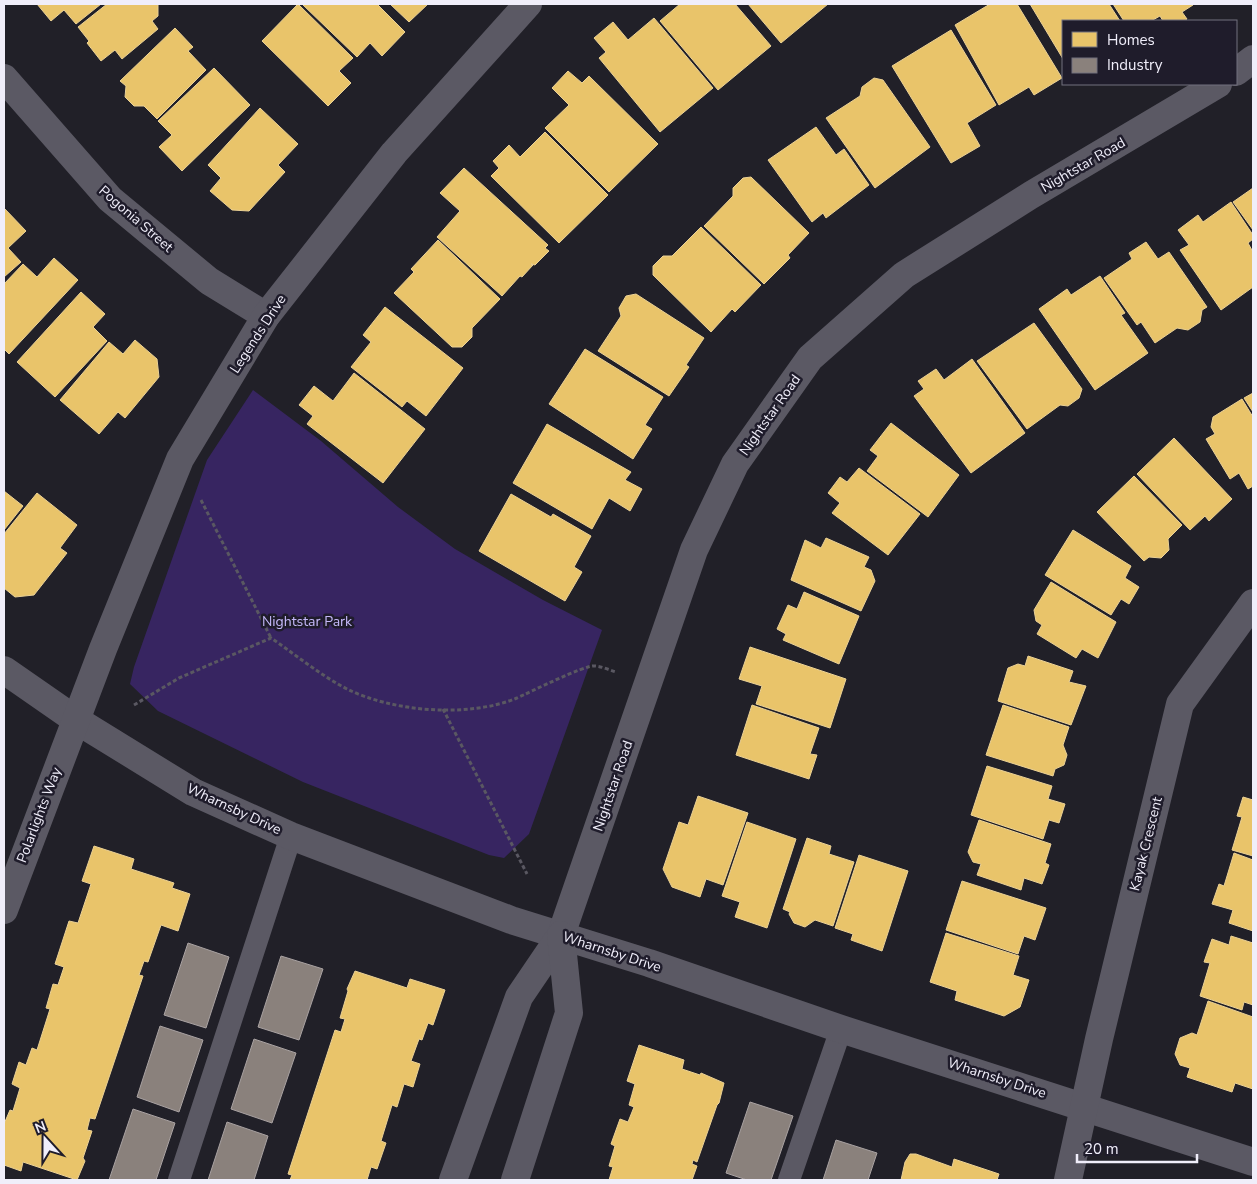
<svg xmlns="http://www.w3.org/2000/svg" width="1257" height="1184" font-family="'Nunito Sans',sans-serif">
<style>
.green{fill:#372561}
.homes{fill:#e9c46a;stroke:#ebd195}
.industry{fill:#8a817c;stroke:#a9a2a2}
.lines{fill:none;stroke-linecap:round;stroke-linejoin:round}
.path{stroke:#5a5862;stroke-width:3;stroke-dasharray:4 2.5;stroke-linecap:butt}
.service{stroke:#5b5964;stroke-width:22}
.minor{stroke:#5b5964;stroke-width:28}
.tertiary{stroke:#5b5964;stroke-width:28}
.labels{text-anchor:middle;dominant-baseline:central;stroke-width:5;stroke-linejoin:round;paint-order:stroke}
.street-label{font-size:14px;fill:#f0eefa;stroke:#1f1c2b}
.park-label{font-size:14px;fill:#c4b8f8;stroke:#1f1c2b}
</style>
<rect width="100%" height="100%" fill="#212028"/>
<path class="green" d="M253,390L321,441L398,507L455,549L543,600L602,630L529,834L504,858L489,855L303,782L158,711L130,684L134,667L207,460Z"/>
<g class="homes">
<path d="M37,4H101L76,24L64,10L51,21Z"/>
<path d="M107,4H158V16L152,21L158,29L122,59L115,50L101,61L87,43L89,41L78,27Z"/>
<path d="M298,4L353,58L339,71L351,83L328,106L262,41Z"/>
<path d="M302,4H377L405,32L382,56L370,43L357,57Z"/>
<path d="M390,4H428L409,22Z"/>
<path d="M680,4H735L771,46L718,90L660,21Z"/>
<path d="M748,4H828L781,43Z"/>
<path d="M990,4H1017L1062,78L1034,95L1029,87L999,105L955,25Z"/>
<path d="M1030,4H1109L1120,21H1063V59Z"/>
<path d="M1113,4H1192L1193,5L1182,12L1187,19L1184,21H1163L1160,16L1151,21H1124Z"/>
<path d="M654,18L713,88L660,132L599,58L606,52L594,38L613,22L628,40Z"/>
<path d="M175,28L193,47L188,51L206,70L157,119L144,106H134L125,97L126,86L120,81Z"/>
<path d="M951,30L996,105L967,123L980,146L951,163L892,66Z"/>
<path d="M214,68L250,105L182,171L159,147L172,135L158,121Z"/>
<path d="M568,71L582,83L589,76L658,144L609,192L545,128L569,105L552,88Z"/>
<path d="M874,78L883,80L930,147L875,188L826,118L860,96L862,87Z"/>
<path d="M260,108L298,144L278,165L285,172L249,211L232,210L210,191L221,178L208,165Z"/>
<path d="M816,127L836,155L844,149L869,185L826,218L823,213L812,222L768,160Z"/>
<path d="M545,132L608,195L559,243L491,176L499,168L493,161L509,145L520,157Z"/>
<path d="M464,168L548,245L545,248L549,251L535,265L531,264L533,265L522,277L520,276L502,296L437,237L460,211L440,193Z"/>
<path d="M751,177L809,233L788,255L790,258L764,284L704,226L733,196V188L743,178Z"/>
<path d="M1253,188V230L1233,202Z"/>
<path d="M1231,202L1253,235V239L1248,243L1253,252V287L1221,310L1180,250L1189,245L1178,230L1198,215L1203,222Z"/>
<path d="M4,208L26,231L8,248L21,262L4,277Z"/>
<path d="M701,227L761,285L735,312L732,309L711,332L653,275V266L663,256H672Z"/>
<path d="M438,240L500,299L472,328V337L462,347H452L394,293L414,272L411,269Z"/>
<path d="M1146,242L1158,259L1169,252L1207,307L1202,310L1200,322L1188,330L1177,328L1155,343L1141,322L1137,325L1104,278L1132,259L1129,253Z"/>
<path d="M54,258L78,280L9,354L4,349V284L23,264L37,277Z"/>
<path d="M1100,276L1125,313L1121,315L1148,353L1095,390L1039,309L1067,289L1071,295Z"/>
<path d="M81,292L105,314L93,327L107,341L55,397L17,362Z"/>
<path d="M636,294L704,338L686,365L689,367L669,396L598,351L621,316L619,308L626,296Z"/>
<path d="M385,307L463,368L426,416L407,401L402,407L351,367L371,342L363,335Z"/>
<path d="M1034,323L1082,389L1079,398L1068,406L1060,405L1027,429L977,361Z"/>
<path d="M135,340L157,359L159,377L125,418L118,412L99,434L60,400L109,342L123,354Z"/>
<path d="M585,349L663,397L645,425L652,429L633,459L549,404Z"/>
<path d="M972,359L1025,433L971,473L914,396L924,389L918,381L936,369L944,380Z"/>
<path d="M354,373L425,429L383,483L307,424L313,416L299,405L314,386L333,401Z"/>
<path d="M1253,393V412L1244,398Z"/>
<path d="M1242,399L1253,417V486L1248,489L1239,473L1230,479L1206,439L1215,434L1211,427L1213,417Z"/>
<path d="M891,423L959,475L928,517L867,471L878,456L870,450Z"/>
<path d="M547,424L631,472L625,480L642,489L630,511L609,498L592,529L513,483Z"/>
<path d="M1174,438L1232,499L1209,521L1205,516L1190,530L1137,474Z"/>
<path d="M859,468L920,514L888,555L832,513L840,503L828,493L840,477L847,482Z"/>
<path d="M1134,476L1182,525L1168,539L1169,550L1161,558L1149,557L1144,561L1097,512Z"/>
<path d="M4,491L23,506L4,530Z"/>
<path d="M37,493L77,525L60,548L67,553L34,595L15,597L4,588V534Z"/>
<path d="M511,494L551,517L553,514L591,536L574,567L582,572L565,601L479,551Z"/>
<path d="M1073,530L1131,566L1125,578L1139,587L1129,604L1121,599L1111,615L1045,575Z"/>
<path d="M826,538L869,557L864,567L871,570L875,581L861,611L791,580L805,540L821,548Z"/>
<path d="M1051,582L1116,622L1098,658L1082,649L1076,658L1037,634L1042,625L1036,621L1034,610Z"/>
<path d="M804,592L859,616L839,664L783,640L786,634L777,629L788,605L797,609Z"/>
<path d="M750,647L846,679L830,728L756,704L762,686L739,679Z"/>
<path d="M1028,656L1073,671L1069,682L1086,686L1071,725L998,701L1008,668L1018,664L1025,666Z"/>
<path d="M752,705L819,728L810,754L817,755L809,779L736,755Z"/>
<path d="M1003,705L1069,727L1063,745L1067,755L1064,765L1055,769L1053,776L986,755Z"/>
<path d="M987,766L1052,786L1048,799L1065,804L1059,823L1049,820L1043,839L971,815Z"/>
<path d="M698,796L748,813L723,885L706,879L700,897L672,887L663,869L679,822L688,825Z"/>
<path d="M1243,797L1253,800V856L1232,850L1242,817L1237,816Z"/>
<path d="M979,820L1051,844L1045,863L1049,865L1042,884L1024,878L1021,890L977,875L981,864L973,862L968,852Z"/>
<path d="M747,822L796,839L767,928L735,917L740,902L722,896Z"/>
<path d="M807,838L831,846L829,854L854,862L833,926L815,920L805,927L794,923L789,914L790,912L783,909Z"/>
<path d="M94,846L134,859L131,869L174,883L172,888L190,894L178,931L161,925L148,962L144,961L139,975L143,976L95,1119L90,1118L87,1130L92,1131L83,1158L85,1161L77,1180L23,1162L21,1171L4,1165V1124L10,1110L13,1111L20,1088L12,1084L19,1062L26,1065L32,1048L37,1050L50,1009L46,1008L53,984L58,985L64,967L55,964L69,921L78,923L91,884L82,881Z"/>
<path d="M1234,853L1253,860V931L1229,923L1233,910L1212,904L1219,884L1224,886Z"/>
<path d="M859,855L908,871L882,951L851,940L853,934L835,928Z"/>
<path d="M962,881L1046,908L1035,940L1024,936L1018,954L946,930Z"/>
<path d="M946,933L1019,956L1013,975L1029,980L1020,1007L1004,1016L955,1000L957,991L930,982Z"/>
<path d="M1231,936L1253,943V1005L1244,1002L1242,1010L1200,996L1210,963L1204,962L1212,939L1229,945Z"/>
<path d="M355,971L407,988L410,979L445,990L433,1025L428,1023L422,1040L419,1039L411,1061L420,1064L413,1087L404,1084L397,1107L392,1105L381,1141L386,1143L377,1169L371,1167L367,1180H290L292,1175L288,1174L335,1030L341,1032L345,1019L340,1018L348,991L347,989Z"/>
<path d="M1208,1001L1253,1017V1089L1235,1083L1232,1092L1187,1077L1190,1068L1180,1065L1175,1054L1180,1038L1192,1033L1197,1035Z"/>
<path d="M639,1045L684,1060L682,1069L700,1075L701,1073L724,1083L719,1103L717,1105L697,1162L693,1160L692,1164L697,1166L692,1180H609L613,1167L609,1166L615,1146L611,1144L620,1119L628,1122L634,1107L629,1105L635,1084L627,1081Z"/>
<path d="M910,1154H916L952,1167L954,1159L999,1174L997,1180H901L905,1162Z"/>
</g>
<g class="industry">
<path d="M188,943L229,957L206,1028L164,1015Z"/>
<path d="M281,956L323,969L299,1040L258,1027Z"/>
<path d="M160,1026L203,1040L179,1112L137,1097Z"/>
<path d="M254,1039L296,1053L272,1123L231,1109Z"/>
<path d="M750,1102L793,1116L771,1180H747L726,1173Z"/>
<path d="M133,1109L175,1123L156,1180H109Z"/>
<path d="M227,1122L268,1136L254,1180H208Z"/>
<path d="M836,1140L877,1153L868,1180H823Z"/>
</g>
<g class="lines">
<g class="path">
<path d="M201,500L271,638"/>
<path d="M134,705L179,678L271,638C296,655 320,675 347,689C393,712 469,718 517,698C530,692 585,665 594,666C601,666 609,670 616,672"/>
<path d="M443,709L527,874"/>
</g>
<g class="service">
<path d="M179,1180L291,836"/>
<path d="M789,1180L841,1029"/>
</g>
<g class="minor">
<path d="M4,78L110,199L209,281L266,316"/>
<path d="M4,670L76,720L193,792L291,836L511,920L649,963L841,1029L1253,1162"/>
<path d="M4,910L103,649L180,459L266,316L394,153L528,4"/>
<path d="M1068,1180L1099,1039L1180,704L1253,603"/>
</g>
<g class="tertiary">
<path d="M1236,72L1253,59"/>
<path d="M453,1180L519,997L561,935L694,550L735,464L810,358L904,275L1031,195L1218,84"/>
<path d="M515,1180L569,1013L561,935"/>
</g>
</g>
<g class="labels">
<g class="street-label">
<text transform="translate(1083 165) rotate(-30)">Nightstar Road</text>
<text transform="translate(136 219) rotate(41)">Pogonia Street</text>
<text transform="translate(258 334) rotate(-57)">Legends Drive</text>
<text transform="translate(770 415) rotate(-55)">Nightstar Road</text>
<text transform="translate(613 786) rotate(-71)">Nightstar Road</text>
<text transform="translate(234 809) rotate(25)">Wharnsby Drive</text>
<text transform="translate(39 815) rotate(-69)">Polarlights Way</text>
<text transform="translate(1146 844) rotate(-76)">Kayak Crescent</text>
<text transform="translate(612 952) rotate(18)">Wharnsby Drive</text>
<text transform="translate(997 1078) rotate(18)">Wharnsby Drive</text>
</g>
<g class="park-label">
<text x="307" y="621">Nightstar Park</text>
</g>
</g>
<rect width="1257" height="1184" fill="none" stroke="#f0eefa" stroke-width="10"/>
<rect x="1062" y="20" width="175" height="65" fill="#1f1c2b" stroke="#73707e"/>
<rect x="1072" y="32" width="25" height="15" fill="#e9c46a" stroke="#73707e"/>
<text x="1107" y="45" font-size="15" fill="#f0eefa">Homes</text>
<rect x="1072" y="58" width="25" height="15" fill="#8a817c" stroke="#73707e"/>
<text x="1107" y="70" font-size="15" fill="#f0eefa">Industry</text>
<g transform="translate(45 1139) rotate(339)" stroke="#1f1c2b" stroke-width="4" paint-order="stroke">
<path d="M0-4L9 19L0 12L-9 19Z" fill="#f0eefa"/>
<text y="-8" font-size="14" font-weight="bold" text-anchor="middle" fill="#f0eefa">N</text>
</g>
<path d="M1077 1154v8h120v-8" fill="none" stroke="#f0eefa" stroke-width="2.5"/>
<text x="1084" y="1154" font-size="15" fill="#f0eefa" stroke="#1f1c2b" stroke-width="4" paint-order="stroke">20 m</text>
</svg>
